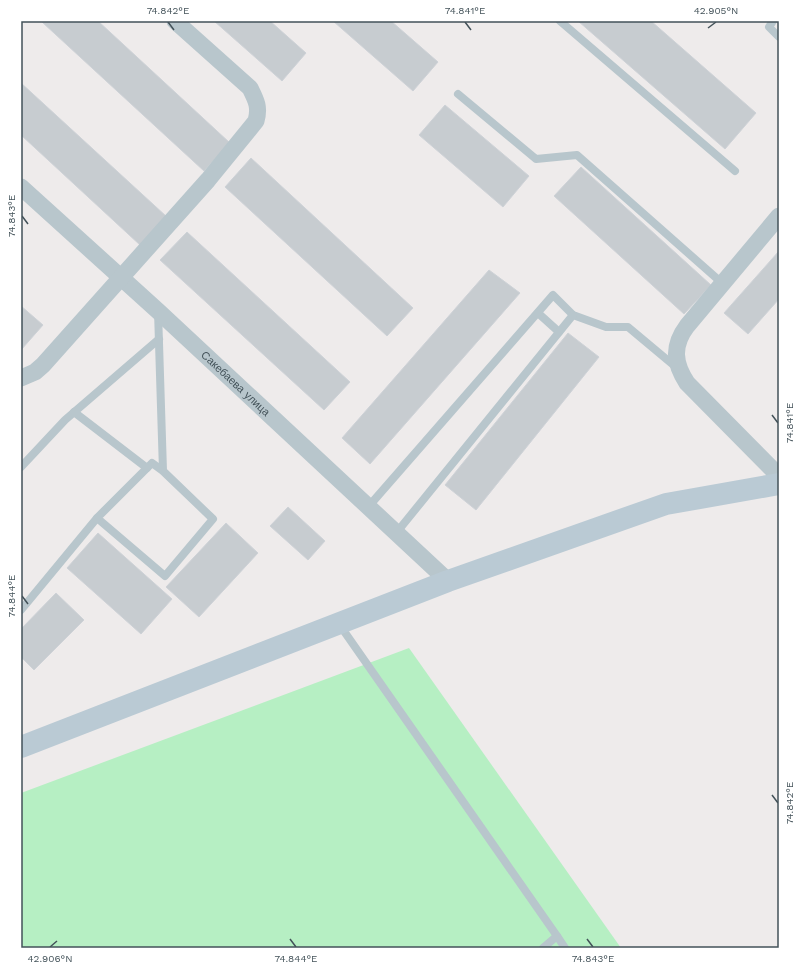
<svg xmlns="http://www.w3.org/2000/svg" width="800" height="969" font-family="'Work Sans',sans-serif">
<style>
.green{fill:#b6efc3}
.building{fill:#c7ccd0;stroke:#ced2d7}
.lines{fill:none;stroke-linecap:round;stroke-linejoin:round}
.lane{stroke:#b8c6cc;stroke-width:8}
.street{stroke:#b8c6cc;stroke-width:17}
.secondary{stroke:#bacad4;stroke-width:22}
.ticks{fill:none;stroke:#435259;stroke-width:1.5}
.labels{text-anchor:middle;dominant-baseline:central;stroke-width:3.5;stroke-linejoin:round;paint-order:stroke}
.street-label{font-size:11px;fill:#435259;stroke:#fff}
.neatline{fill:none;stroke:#435259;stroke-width:1.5}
.ticks-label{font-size:10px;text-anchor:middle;fill:#435259}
</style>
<rect width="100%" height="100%" fill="#eeebeb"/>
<path class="green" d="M409,648L621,948H21V793Z"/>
<g class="building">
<path d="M98,21L230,143L204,171L42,22Z"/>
<path d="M214,21H270L306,53L282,81Z"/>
<path d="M333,21H391L438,62L413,91Z"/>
<path d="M578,21H651L756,113L725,149Z"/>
<path d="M21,83L167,217L140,245L21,135Z"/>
<path d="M445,105L529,176L503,207L419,135Z"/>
<path d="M251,158L413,308L387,336L225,187Z"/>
<path d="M581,167L711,285L684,314L554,196Z"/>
<path d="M187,232L350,382L324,410L160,260Z"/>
<path d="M779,251V299L748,334L724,313Z"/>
<path d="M489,270L520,293L370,464L342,438Z"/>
<path d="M21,306L43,325L21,350Z"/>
<path d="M568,333L599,357L476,510L445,485Z"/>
<path d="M288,507L325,541L308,560L270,526Z"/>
<path d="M226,523L258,553L199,617L166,587Z"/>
<path d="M98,533L172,599L141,634L67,568Z"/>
<path d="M56,593L84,620L34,670L21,657V629Z"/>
</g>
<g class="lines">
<g class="lane">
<path d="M560,21L735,171"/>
<path d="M773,21L769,27L779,37"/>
<path d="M458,94L536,159L577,155L722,283"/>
<path d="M158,311L163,471L213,519L165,576L97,518L152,463L163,471"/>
<path d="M538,313L559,332"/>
<path d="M74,412L147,468"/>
<path d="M21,467L65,420L159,339"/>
<path d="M369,506L553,295L573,315L606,327H628L677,368"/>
<path d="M397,532L573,315"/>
<path d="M21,610L97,518"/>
<path d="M339,624L557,936"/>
<path d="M543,948L557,936L565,948"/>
</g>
<g class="street">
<path id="s1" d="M21,187L158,311L448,581"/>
<path d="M779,216L687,326C672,346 674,363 687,383L779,476"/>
<path d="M21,378L35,372L43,365L208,180L256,121C260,107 256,100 250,88L175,21"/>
</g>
<path class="secondary" d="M21,747L448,581L666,504L779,484"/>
</g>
<path class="ticks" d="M168,22L174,30M465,22L471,30M708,28L716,22M22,216L28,224M772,415L778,423M22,596L28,604M772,795L778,803M290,939L296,947M587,939L593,947M50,947L57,941"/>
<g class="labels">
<g class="street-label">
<text stroke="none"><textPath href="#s1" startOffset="291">Сакебаева улица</textPath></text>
</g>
</g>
<rect width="800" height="969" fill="none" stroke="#ffffff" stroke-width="44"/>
<rect x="22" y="22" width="756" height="925" class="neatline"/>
<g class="ticks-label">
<text x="168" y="14">74.842°E</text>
<text x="465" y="14">74.841°E</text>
<text x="716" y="14">42.905°N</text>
<text transform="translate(11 216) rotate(-90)" y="4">74.843°E</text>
<text transform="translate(789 423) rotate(-90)" y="4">74.841°E</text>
<text transform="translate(11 596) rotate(-90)" y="4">74.844°E</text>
<text transform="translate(789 803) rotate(-90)" y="4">74.842°E</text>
<text x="50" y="962">42.906°N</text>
<text x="296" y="962">74.844°E</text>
<text x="593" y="962">74.843°E</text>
</g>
</svg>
